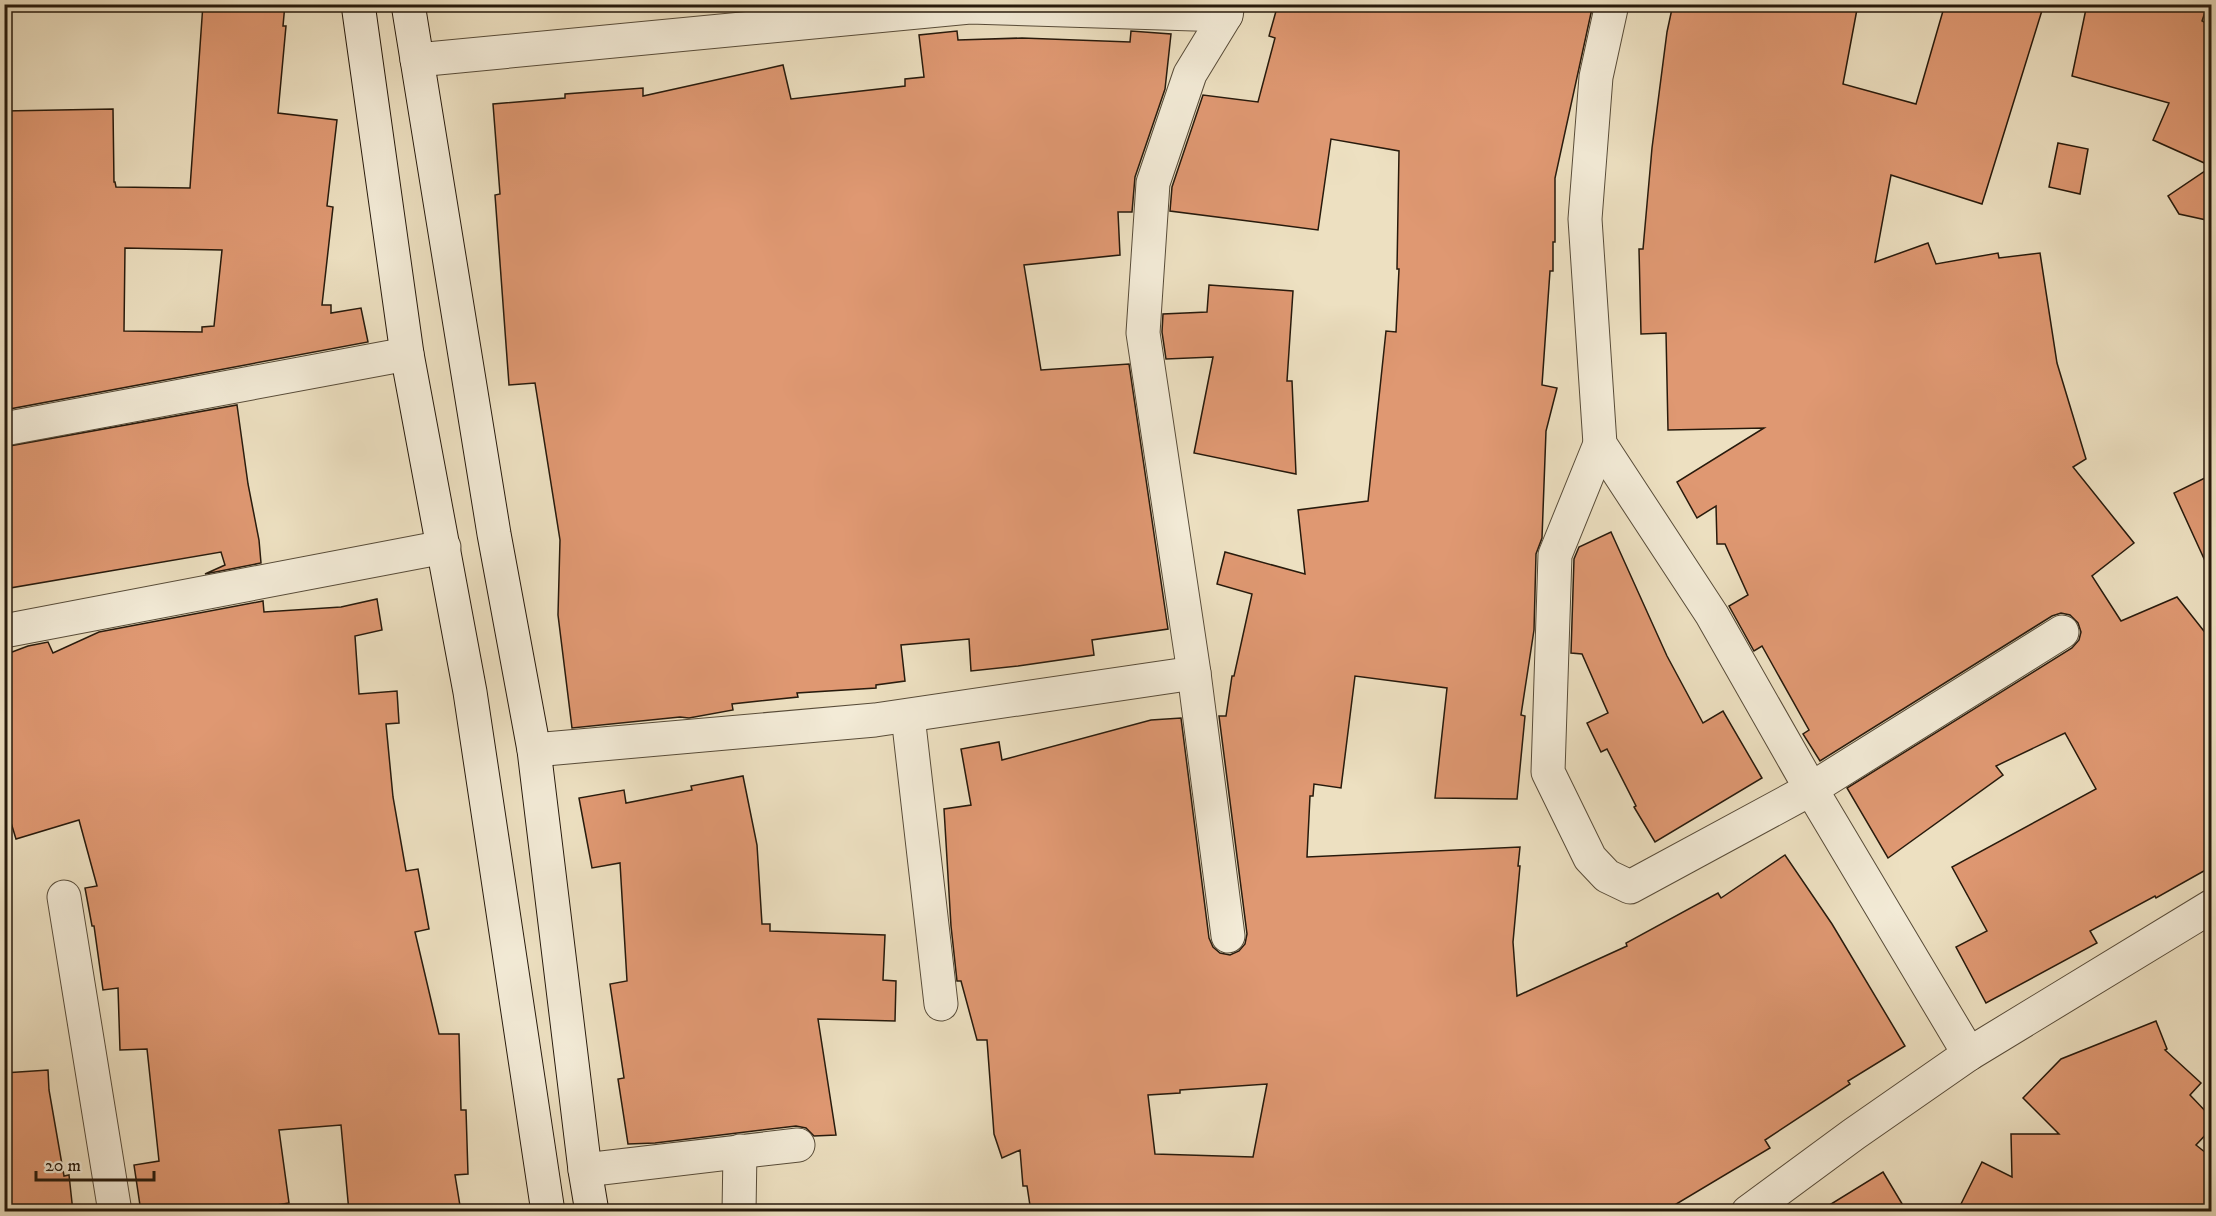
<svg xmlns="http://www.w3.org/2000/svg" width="2216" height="1216" font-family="'IM FELL DW Pica',serif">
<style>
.building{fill:#df9872;stroke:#271a0c;stroke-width:1.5;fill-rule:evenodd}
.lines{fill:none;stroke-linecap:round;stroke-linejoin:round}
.street-casing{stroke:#584c39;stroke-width:35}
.secondary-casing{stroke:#271a0c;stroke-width:35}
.street{stroke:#f3ebd7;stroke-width:33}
.secondary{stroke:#f3ebd7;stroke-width:33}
</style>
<rect width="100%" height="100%" fill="#ede0c1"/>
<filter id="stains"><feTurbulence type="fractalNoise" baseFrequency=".00333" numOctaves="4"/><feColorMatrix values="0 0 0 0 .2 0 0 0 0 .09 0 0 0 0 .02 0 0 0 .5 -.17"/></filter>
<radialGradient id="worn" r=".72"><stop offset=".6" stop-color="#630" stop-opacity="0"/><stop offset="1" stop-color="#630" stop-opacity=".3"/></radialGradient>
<g class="building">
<path d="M203,4H285L283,26H286L278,113L337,120L327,206L333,207L322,305H331V313L361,308L368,342L4,410V111L113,109L114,182H115L116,187L190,188ZM125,248L222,250L214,326L202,327V332L124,331Z"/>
<path d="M1278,4H1593L1555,178V242H1553V271H1550L1542,385L1557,388L1546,431L1542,538L1536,554L1534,630L1521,715L1525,716L1517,799L1435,798L1447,688L1355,676L1341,788L1314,784L1313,796H1310L1307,857L1520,847L1518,866H1520L1513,942L1517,996L1627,946L1626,943L1718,893L1721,898L1785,855L1832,924L1905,1046L1848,1081L1850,1084L1765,1140L1770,1148L1663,1212H1304L1233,1209V1212H1031L1027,1186H1023L1020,1150L1002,1158L994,1134L987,1040H977L961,981H957L951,926L944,809L971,805L961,749L999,742L1002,760L1151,720L1181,718L1209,938L1213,947L1220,953L1230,955L1239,951L1245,944L1247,934L1219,716H1226L1232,676H1234L1252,594L1217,584L1225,552L1305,574L1298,510L1368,501L1386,331L1396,332L1399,269H1397L1399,151L1331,139L1318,230L1170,211L1172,187L1203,95L1258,102L1275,38L1269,36ZM1267,1084L1253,1157L1155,1154L1148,1095L1180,1093V1090Z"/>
<path d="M1673,4H1858L1843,84L1916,104L1945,4H2044L1982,204L1891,175L1875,262L1928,243L1936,264L1998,253L1999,258L2040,253L2057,363L2086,459L2073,467L2134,543L2092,576L2121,621L2177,597L2211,640V867L2156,898L2155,896L2090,931L2097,943L1986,1003L1956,947L1987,931L1952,867L2096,789L2065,733L1996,766L2003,775L1888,858L1847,788L2072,648L2079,640L2081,632L2078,623L2070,615L2061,613L2052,616L1820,761L1803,734L1809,730L1762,646L1754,651L1729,606L1748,595L1725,544H1717L1716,506L1697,518L1677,482L1764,428L1668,430L1666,333L1641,334L1639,249H1643L1652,148L1667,32Z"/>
<path d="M2087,4H2208L2202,21L2211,26V166L2153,140L2169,103L2072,76Z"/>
<path d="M957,31L958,40L1022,38L1130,42L1131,31L1171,34L1165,89L1135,177L1132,212H1118L1120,255L1024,265L1041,370L1129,364L1168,629L1092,640L1094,655L1018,666L971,671L969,639L901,645L905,681L876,685V688L797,693L798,697L732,704L733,710L689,718L680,717L572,728L558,615L560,540L535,383L509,385L495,195L500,194L493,104L565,98V94L643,88V96L783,65L791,99L905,86V79L924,77L919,35Z"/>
<path d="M2058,143L2088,149L2080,194L2049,187Z"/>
<path d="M2211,167V221L2179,214L2168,196Z"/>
<path d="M1209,285L1293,291L1287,381H1292L1296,474L1194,453L1213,357L1166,359L1162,332L1163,314L1207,312Z"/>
<path d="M237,405L248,484L259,540L261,563L205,574L225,565L221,552L4,589V447Z"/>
<path d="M2211,475V574L2174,493Z"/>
<path d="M1611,532L1667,656L1703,723L1723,711L1762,778L1655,842L1634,807L1636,806L1607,749L1601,752L1587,723L1608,713L1582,654L1571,653L1574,559L1579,547Z"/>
<path d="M377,599L382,630L355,636L359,694L397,691L399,723L386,724L393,797L406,871L418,869L429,929L415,932L439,1034H459L461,1110H466L468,1174L455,1175L461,1212H349L341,1125L279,1130L289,1203L235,1212H141L134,1165L159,1161L147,1049L120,1050L118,988L103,990L94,926H92L85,888L97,886L79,820L16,839L4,800V655L28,646L48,642L53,653L99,632L263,601L264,612L341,607Z"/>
<path d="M743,776L757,845L762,924H770V931L885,935L883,980L896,981L895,1021L818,1019L836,1135L814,1136L806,1128L796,1126L655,1143L628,1144L618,1079L624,1078L610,984L627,981L620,863L592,868L579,798L624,790L626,803L692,790L691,786Z"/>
<path d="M2156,1021L2167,1049L2165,1050L2201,1083L2190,1095L2211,1117V1129L2196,1145L2211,1157V1212H1957L1982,1162L2012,1177L2011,1134H2059L2023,1098L2061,1059Z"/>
<path d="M48,1070L49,1090L64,1176L69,1175L73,1212H4V1073Z"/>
<path d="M1883,1172L1907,1212H1818Z"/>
</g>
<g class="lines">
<g class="street-casing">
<g id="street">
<path d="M1228,4L1226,15L1190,74L1153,183L1143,333L1194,673L1228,936"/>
<path d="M1612,4L1596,77L1585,219L1600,444L1712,615L1811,789L1969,1054"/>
<path d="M417,60L970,7L1226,15"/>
<path d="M4,429L407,354"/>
<path d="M1600,444L1555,555L1548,772L1590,858L1607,876L1630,887L1811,789L2062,632"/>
<path d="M4,631L444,547"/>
<path d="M908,716L941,1004"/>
<path d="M534,750L875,720L1194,673"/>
<path d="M64,897L115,1212"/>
<path d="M585,1170L798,1145"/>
<path d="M739,1212L740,1151"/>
<path d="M1748,1212L1854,1134L1969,1054L2212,906"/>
</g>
</g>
<g class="secondary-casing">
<g id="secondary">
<path d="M358,4L407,354L470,692L548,1212"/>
<path d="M408,4L494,534L534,750L585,1170L592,1212"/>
</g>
</g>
<use href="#street" class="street"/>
<use href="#secondary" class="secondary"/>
</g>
<rect width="2216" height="1216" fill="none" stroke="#ede0c1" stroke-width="24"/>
<rect x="6" y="6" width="2204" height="1204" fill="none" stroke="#271a0c" stroke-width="3"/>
<rect x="12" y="12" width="2192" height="1192" fill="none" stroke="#271a0c" stroke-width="1.5"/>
<path d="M36 1171v9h118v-9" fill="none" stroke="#271a0c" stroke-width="3"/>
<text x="45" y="1171" font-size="18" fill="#271a0c" stroke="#f3ebd7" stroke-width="4.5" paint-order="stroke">20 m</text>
<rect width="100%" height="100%" filter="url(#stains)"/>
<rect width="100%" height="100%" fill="url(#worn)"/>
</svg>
